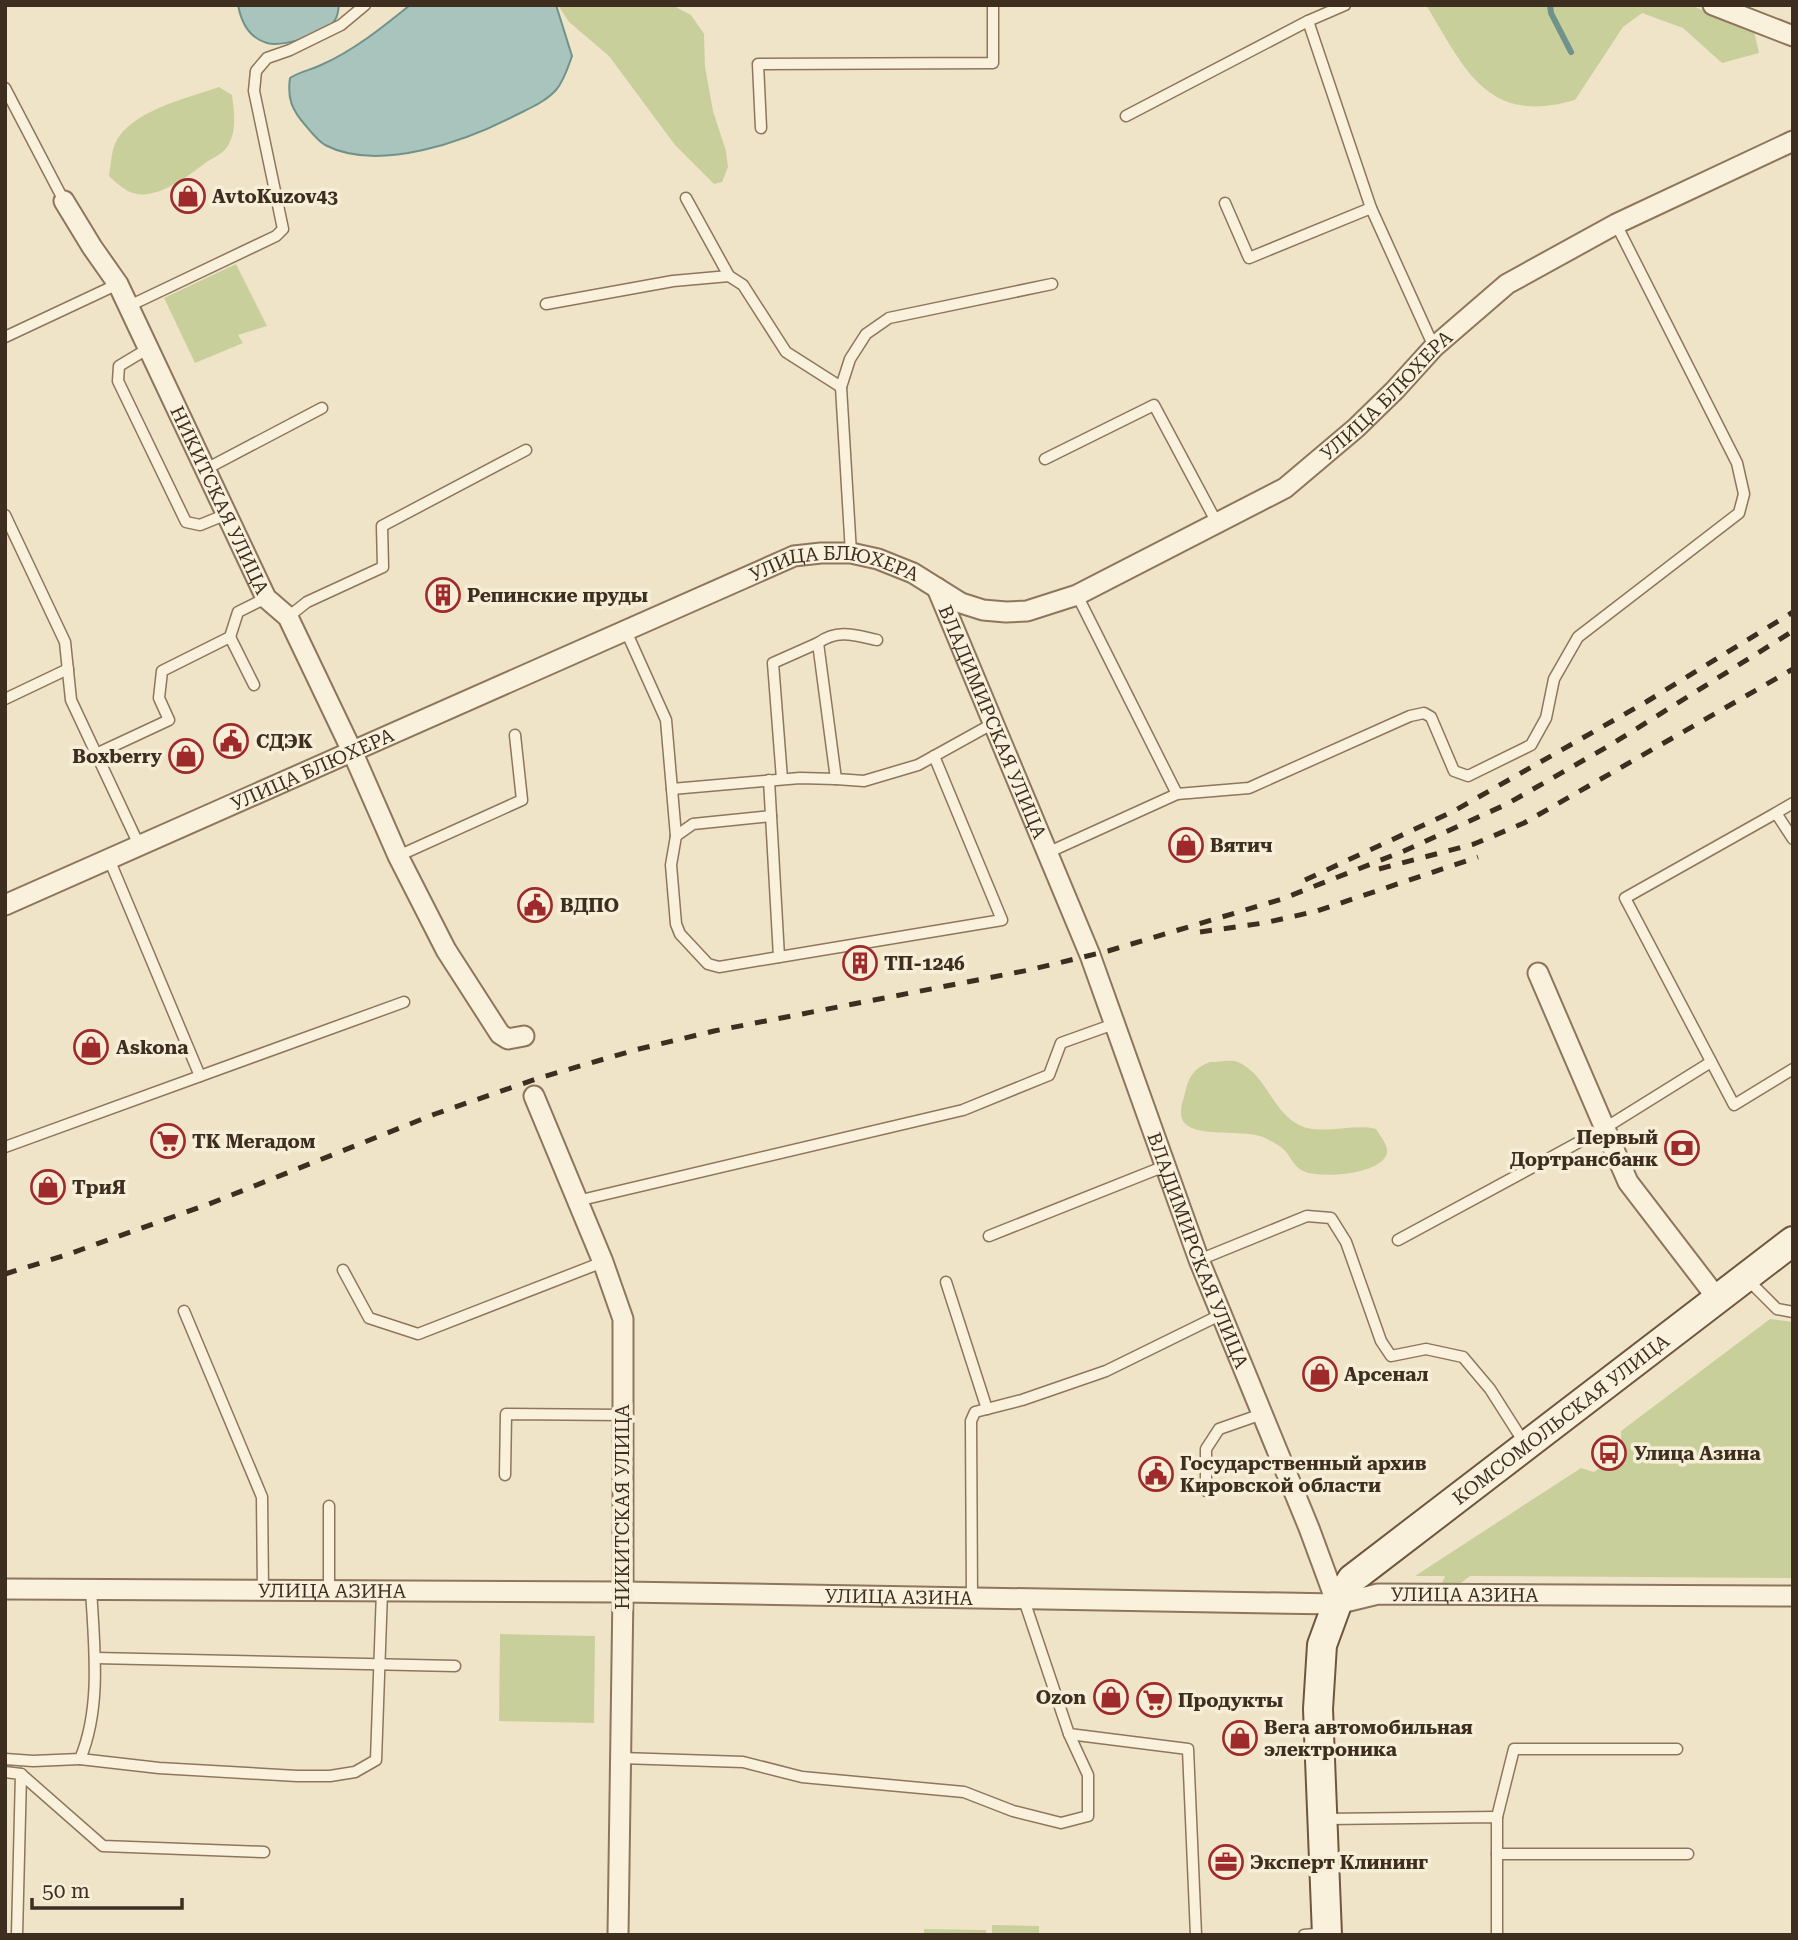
<svg xmlns="http://www.w3.org/2000/svg" width="1798" height="1940" font-family="'Roboto Serif',serif">
<style>
.green{fill:#c9cf9b}
.water{fill:#a9c4bc;stroke:#6f938a;stroke-width:2}
.lines{fill:none;stroke-linecap:round;stroke-linejoin:round}
.stream{stroke:#6f938a;stroke-width:6}
.lane-casing{stroke:#8d765c;stroke-width:13}
.street-casing{stroke:#8d765c;stroke-width:23}
.secondary-casing{stroke:#6f573f;stroke-width:32}
.lane{stroke:#faf1dc;stroke-width:10}
.street{stroke:#faf1dc;stroke-width:19}
.secondary{stroke:#faf1dc;stroke-width:28}
.rail{stroke:#3d2e20;stroke-width:5;stroke-dasharray:12 12;stroke-linecap:butt}
.labels{text-anchor:middle;dominant-baseline:central;stroke-width:7;stroke-linejoin:round;paint-order:stroke}
.poi-label{font-size:19px;font-weight:bold;fill:#3d2e20;stroke:#f7eed8;text-anchor:start}
.street-label{font-size:19px;fill:#3d2e20;stroke:#f7eed8}
</style>
<rect width="100%" height="100%" fill="#f0e4c8"/>
<g class="green">
<path d="M558,5H672L691,15L704,34L705,67L713,111L726,151L728,167L722,182L714,184L675,145L609,56L569,22Z"/>
<path d="M1426,5H1690L1754,31L1759,53L1722,63L1683,28L1642,13L1623,27L1575,100C1487,126 1465,69 1426,5Z"/>
<path d="M219,87L232,95C234,111 237,129 229,144C223,155 213,157 204,164C185,178 151,205 126,190C120,186 114,181 109,176C111,166 111,153 115,144C129,111 188,98 219,87Z"/>
<path d="M236,264L267,326L238,335L243,343L195,363L164,298Z"/>
<path d="M1210,1062C1218,1062 1231,1059 1238,1062C1266,1074 1272,1111 1299,1125C1321,1136 1352,1123 1376,1129C1380,1136 1388,1144 1387,1153C1382,1175 1319,1179 1303,1171C1293,1167 1290,1154 1282,1148C1277,1144 1269,1140 1263,1137C1244,1129 1190,1139 1182,1119C1179,1110 1183,1101 1185,1093C1189,1076 1194,1068 1210,1062Z"/>
<path d="M1770,1319L1793,1322V1578L1470,1576L1453,1589L1444,1588L1442,1583L1445,1576H1415L1581,1468L1594,1472C1611,1460 1623,1454 1621,1431Z"/>
<path d="M500,1634L595,1636L594,1723L499,1721Z"/>
<path d="M992,1925L1039,1926V1935H992Z"/>
<path d="M924,1929L986,1930V1935H924Z"/>
</g>
<g class="water">
<path d="M238,5H339C338,13 337,20 331,25C319,36 282,47 267,43C249,38 241,21 238,5Z"/>
<path d="M410,5H556L572,56C568,67 564,81 556,90C545,102 530,108 516,115C466,141 379,173 325,145C318,141 311,132 306,126C292,110 287,99 290,78C301,71 311,70 321,65C353,51 383,27 410,5Z"/>
</g>
<g class="lines">
<path class="stream" d="M1550,5L1551,13L1571,52"/>
<g class="lane-casing">
<g id="lane">
<path d="M1308,21L1345,5"/>
<path d="M5,88L64,201"/>
<path d="M1126,116L1308,21L1371,208"/>
<path d="M761,128L758,64L993,63V5"/>
<path d="M686,198L729,276"/>
<path d="M1225,203L1249,258L1371,208L1434,347"/>
<path d="M546,304L673,281L729,276L743,285L786,352L841,387"/>
<path d="M129,306L276,236L283,229L254,91L256,71L267,58L290,50L341,25L365,5"/>
<path d="M5,337L118,284"/>
<path d="M149,348L119,366L118,381L186,522L200,525L227,514"/>
<path d="M1045,459L1154,405L1217,523"/>
<path d="M206,469L322,408"/>
<path d="M5,515L65,642L71,700L139,845"/>
<path d="M851,553L841,387L850,359L866,334L889,318L1052,284"/>
<path d="M288,617L307,602L383,567L382,526L526,450"/>
<path d="M626,631L666,720L676,836L671,865L676,924L680,934L708,964L719,967L1002,920L934,756"/>
<path d="M230,637L254,685"/>
<path d="M877,640C854,635 838,629 818,643L836,779L864,781L918,765L992,724"/>
<path d="M5,699L68,669"/>
<path d="M96,754L169,720L159,698L162,671L230,637L238,612L266,598"/>
<path d="M782,779L773,663L818,643"/>
<path d="M769,780L779,957"/>
<path d="M672,789L800,778L836,779"/>
<path d="M1177,794L1249,788L1410,716L1424,713L1431,717L1454,771L1468,776L1531,745L1546,718L1554,679L1578,637L1739,513L1744,494L1737,463L1616,224"/>
<path d="M1776,813L1793,803"/>
<path d="M676,836L693,824L771,816"/>
<path d="M1793,839L1776,813L1625,898L1734,1105L1793,1069"/>
<path d="M1047,853L1177,794L1077,595"/>
<path d="M398,856L522,800L515,735"/>
<path d="M109,859L200,1076"/>
<path d="M5,1147L404,1002"/>
<path d="M577,1201L963,1110L1049,1075L1061,1043L1114,1024"/>
<path d="M989,1236L1165,1166"/>
<path d="M1398,1240L1605,1128L1711,1062"/>
<path d="M1199,1260L1307,1216L1331,1218L1346,1242L1381,1341L1391,1356L1426,1349L1463,1357L1490,1389L1525,1444"/>
<path d="M343,1270L369,1318L418,1334L603,1262"/>
<path d="M1748,1280L1777,1309L1793,1312"/>
<path d="M946,1282L987,1409"/>
<path d="M184,1311L262,1497L263,1590"/>
<path d="M505,1475L506,1414L623,1415"/>
<path d="M1206,1491V1449L1219,1429L1262,1414"/>
<path d="M329,1506V1590"/>
<path d="M972,1599L971,1421L975,1412L1022,1400L1106,1371L1220,1315"/>
<path d="M1024,1600L1069,1734L1188,1749L1196,1935"/>
<path d="M95,1658L455,1666"/>
<path d="M621,1758L743,1762L802,1777L964,1792L1013,1811L1061,1823L1088,1816V1775L1069,1734"/>
<path d="M5,1759L33,1761L80,1759C102,1707 94,1644 91,1589"/>
<path d="M80,1759L159,1768L297,1776H330L355,1772L376,1760L382,1591"/>
<path d="M5,1772L21,1774L17,1935"/>
<path d="M21,1774L103,1846L264,1852"/>
<path d="M1497,1817L1514,1749H1677"/>
<path d="M1325,1819L1497,1817V1935"/>
<path d="M1497,1854H1688"/>
<path d="M1304,1935L1325,1933"/>
</g>
</g>
<g class="street-casing">
<g id="street">
<path d="M1713,5L1793,36"/>
<path id="s1" d="M64,201L92,247L118,284L266,598L288,617L352,751L398,856L446,950L500,1034L508,1039L524,1036"/>
<path id="s2" d="M937,588L1090,955L1199,1260L1309,1528L1337,1604"/>
<path id="s3" d="M5,905L794,556L821,553H851L878,559L913,573L961,603L983,610L1006,612L1027,611L1077,595L1285,488L1356,428L1395,390L1434,347L1507,284L1616,224L1793,141"/>
<path d="M1538,973L1628,1182L1717,1298"/>
<path d="M534,1096L603,1262L623,1319V1592L618,1935"/>
<path id="s4" d="M5,1589L623,1592L1337,1604L1378,1594L1793,1596"/>
</g>
</g>
<g class="secondary-casing">
<g id="secondary">
<path id="s5" d="M1327,1935L1318,1709L1322,1645L1337,1604L1352,1579L1793,1241"/>
</g>
</g>
<use href="#lane" class="lane"/>
<use href="#street" class="street"/>
<use href="#secondary" class="secondary"/>
<g class="rail">
<path d="M1379,869L1474,844L1524,823L1793,669"/>
<path d="M1305,880L1454,811L1646,702L1793,612"/>
<path d="M1200,932L1264,923L1317,911L1478,857"/>
<path d="M5,1274L66,1255L209,1204L435,1114L539,1078L635,1050L714,1031L1029,970L1108,951L1282,899L1404,851L1507,804L1612,744L1793,631"/>
</g>
</g>
<defs>
<g id="shop-ring" transform="scale(1.75)"><circle r="9.5" fill="#f7eed8" stroke="#9e2a2b" stroke-width="1.5"/><path d="M-5-2.5h2.3a2.7 3.5 0 0 1 5.4 0H5L5.5 6h-11ZM-1.5-2.5h3a1.5 2.3 0 0 0-3 0Z" fill="#9e2a2b"/></g>
<g id="building-ring" transform="scale(1.75)"><circle r="9.5" fill="#f7eed8" stroke="#9e2a2b" stroke-width="1.5"/><path d="M-4-6H4V6H1V3H-1V6H-4ZM-2.5-4.3h1.7v1.8h-1.7ZM.8-4.3h1.7v1.8H.8ZM-2.5-1h1.7V.8h-1.7ZM.8-1h1.7V.8H.8Z" fill="#9e2a2b"/></g>
<g id="civic-ring" transform="scale(1.75)"><circle r="9.5" fill="#f7eed8" stroke="#9e2a2b" stroke-width="1.5"/><path d="M-.6-6.5H3V-4.5H.6V-3L4-1V1h2V6H-6V1h2V-1L-.6-3ZM-1.2 2.5V6h2.4V2.5Z" fill="#9e2a2b"/></g>
<g id="supermarket-ring" transform="scale(1.75)"><circle r="9.5" fill="#f7eed8" stroke="#9e2a2b" stroke-width="1.5"/><path d="M-6-5.5h2.5l.6 2H6L4.5 2H-2.5L-4.4-4H-6ZM-1.5 3.2a1.3 1.3 0 1 0 .1 0ZM3 3.2a1.3 1.3 0 1 0 .1 0Z" fill="#9e2a2b"/></g>
<g id="bank-ring" transform="scale(1.75)"><circle r="9.5" fill="#f7eed8" stroke="#9e2a2b" stroke-width="1.5"/><path d="M-6-4H6V4H-6ZM0-2.3a2.3 2.3 0 1 0 0 4.6a2.3 2.3 0 1 0 0-4.6Z" fill="#9e2a2b"/></g>
<g id="bus-ring" transform="scale(1.75)"><circle r="9.5" fill="#f7eed8" stroke="#9e2a2b" stroke-width="1.5"/><path d="M-5-6H5V4H4V6H2V4H-2V6H-4V4H-5ZM-3.5-4V0h7V-4ZM-3.5 1.2v1.5H-2V1.2ZM2 1.2v1.5H3.5V1.2Z" fill="#9e2a2b"/></g>
<g id="office-ring" transform="scale(1.75)"><circle r="9.5" fill="#f7eed8" stroke="#9e2a2b" stroke-width="1.5"/><path d="M-6-3h4V-5.5h4V-3h4V5H-6ZM-1-4.5V-3h2v-1.5ZM-6 0V1H6V0Z" fill="#9e2a2b"/></g>
</defs>
<g fill-rule="evenodd">
<use href="#shop-ring" x="188" y="196"/>
<use href="#building-ring" x="443" y="595"/>
<use href="#civic-ring" x="231" y="741"/>
<use href="#shop-ring" x="186" y="756"/>
<use href="#shop-ring" x="1186" y="845"/>
<use href="#civic-ring" x="535" y="905"/>
<use href="#building-ring" x="860" y="963"/>
<use href="#shop-ring" x="91" y="1047"/>
<use href="#supermarket-ring" x="168" y="1141"/>
<use href="#bank-ring" x="1682" y="1148"/>
<use href="#shop-ring" x="48" y="1187"/>
<use href="#shop-ring" x="1320" y="1374"/>
<use href="#bus-ring" x="1609" y="1453"/>
<use href="#civic-ring" x="1156" y="1474"/>
<use href="#shop-ring" x="1111" y="1697"/>
<use href="#supermarket-ring" x="1154" y="1700"/>
<use href="#shop-ring" x="1240" y="1738"/>
<use href="#office-ring" x="1226" y="1862"/>
</g>
<g class="labels">
<g class="poi-label">
<text x="212" y="196">AvtoKuzov43</text>
<text x="467" y="595">Репинские пруды</text>
<text x="256" y="741">СДЭК</text>
<text x="162" y="756" text-anchor="end">Boxberry</text>
<text x="1210" y="845">Вятич</text>
<text x="560" y="905">ВДПО</text>
<text x="884" y="963">ТП-1246</text>
<text x="116" y="1047">Askona</text>
<text x="1658" y="1137" text-anchor="end">Первый<tspan x="1658" dy="22">Дортрансбанк</tspan></text>
<text x="192" y="1141">ТК Мегадом</text>
<text x="72" y="1187">ТриЯ</text>
<text x="1344" y="1374">Арсенал</text>
<text x="1634" y="1453">Улица Азина</text>
<text x="1180" y="1463">Государственный архив<tspan x="1180" dy="22">Кировской области</tspan></text>
<text x="1086" y="1697" text-anchor="end">Ozon</text>
<text x="1178" y="1700">Продукты</text>
<text x="1264" y="1727">Вега автомобильная<tspan x="1264" dy="22">электроника</tspan></text>
<text x="1250" y="1862">Эксперт Клининг</text>
</g>
<g class="street-label">
<text stroke="none"><textPath href="#s3" startOffset="1533">УЛИЦА БЛЮХЕРА</textPath></text>
<text stroke="none"><textPath href="#s1" startOffset="338">НИКИТСКАЯ УЛИЦА</textPath></text>
<text stroke="none"><textPath href="#s3" startOffset="903">УЛИЦА БЛЮХЕРА</textPath></text>
<text stroke="none"><textPath href="#s2" startOffset="145">ВЛАДИМИРСКАЯ УЛИЦА</textPath></text>
<text stroke="none"><textPath href="#s3" startOffset="336">УЛИЦА БЛЮХЕРА</textPath></text>
<text stroke="none"><textPath href="#s2" startOffset="712">ВЛАДИМИРСКАЯ УЛИЦА</textPath></text>
<text stroke="none"><textPath href="#s5" startOffset="626">КОМСОМОЛЬСКАЯ УЛИЦА</textPath></text>
<text transform="translate(622 1507) rotate(-90)">НИКИТСКАЯ УЛИЦА</text>
<text stroke="none"><textPath href="#s4" startOffset="327">УЛИЦА АЗИНА</textPath></text>
<text stroke="none"><textPath href="#s4" startOffset="1461">УЛИЦА АЗИНА</textPath></text>
<text stroke="none"><textPath href="#s4" startOffset="894">УЛИЦА АЗИНА</textPath></text>
</g>
</g>
<rect width="1798" height="1940" fill="none" stroke="#3d2e20" stroke-width="14"/>
<path d="M32 1898v10h150v-10" fill="none" stroke="#3d2e20" stroke-width="3.5"/>
<text x="42" y="1898" font-size="21" fill="#3d2e20" stroke="#f7eed8" stroke-width="5" paint-order="stroke">50 m</text>
</svg>
